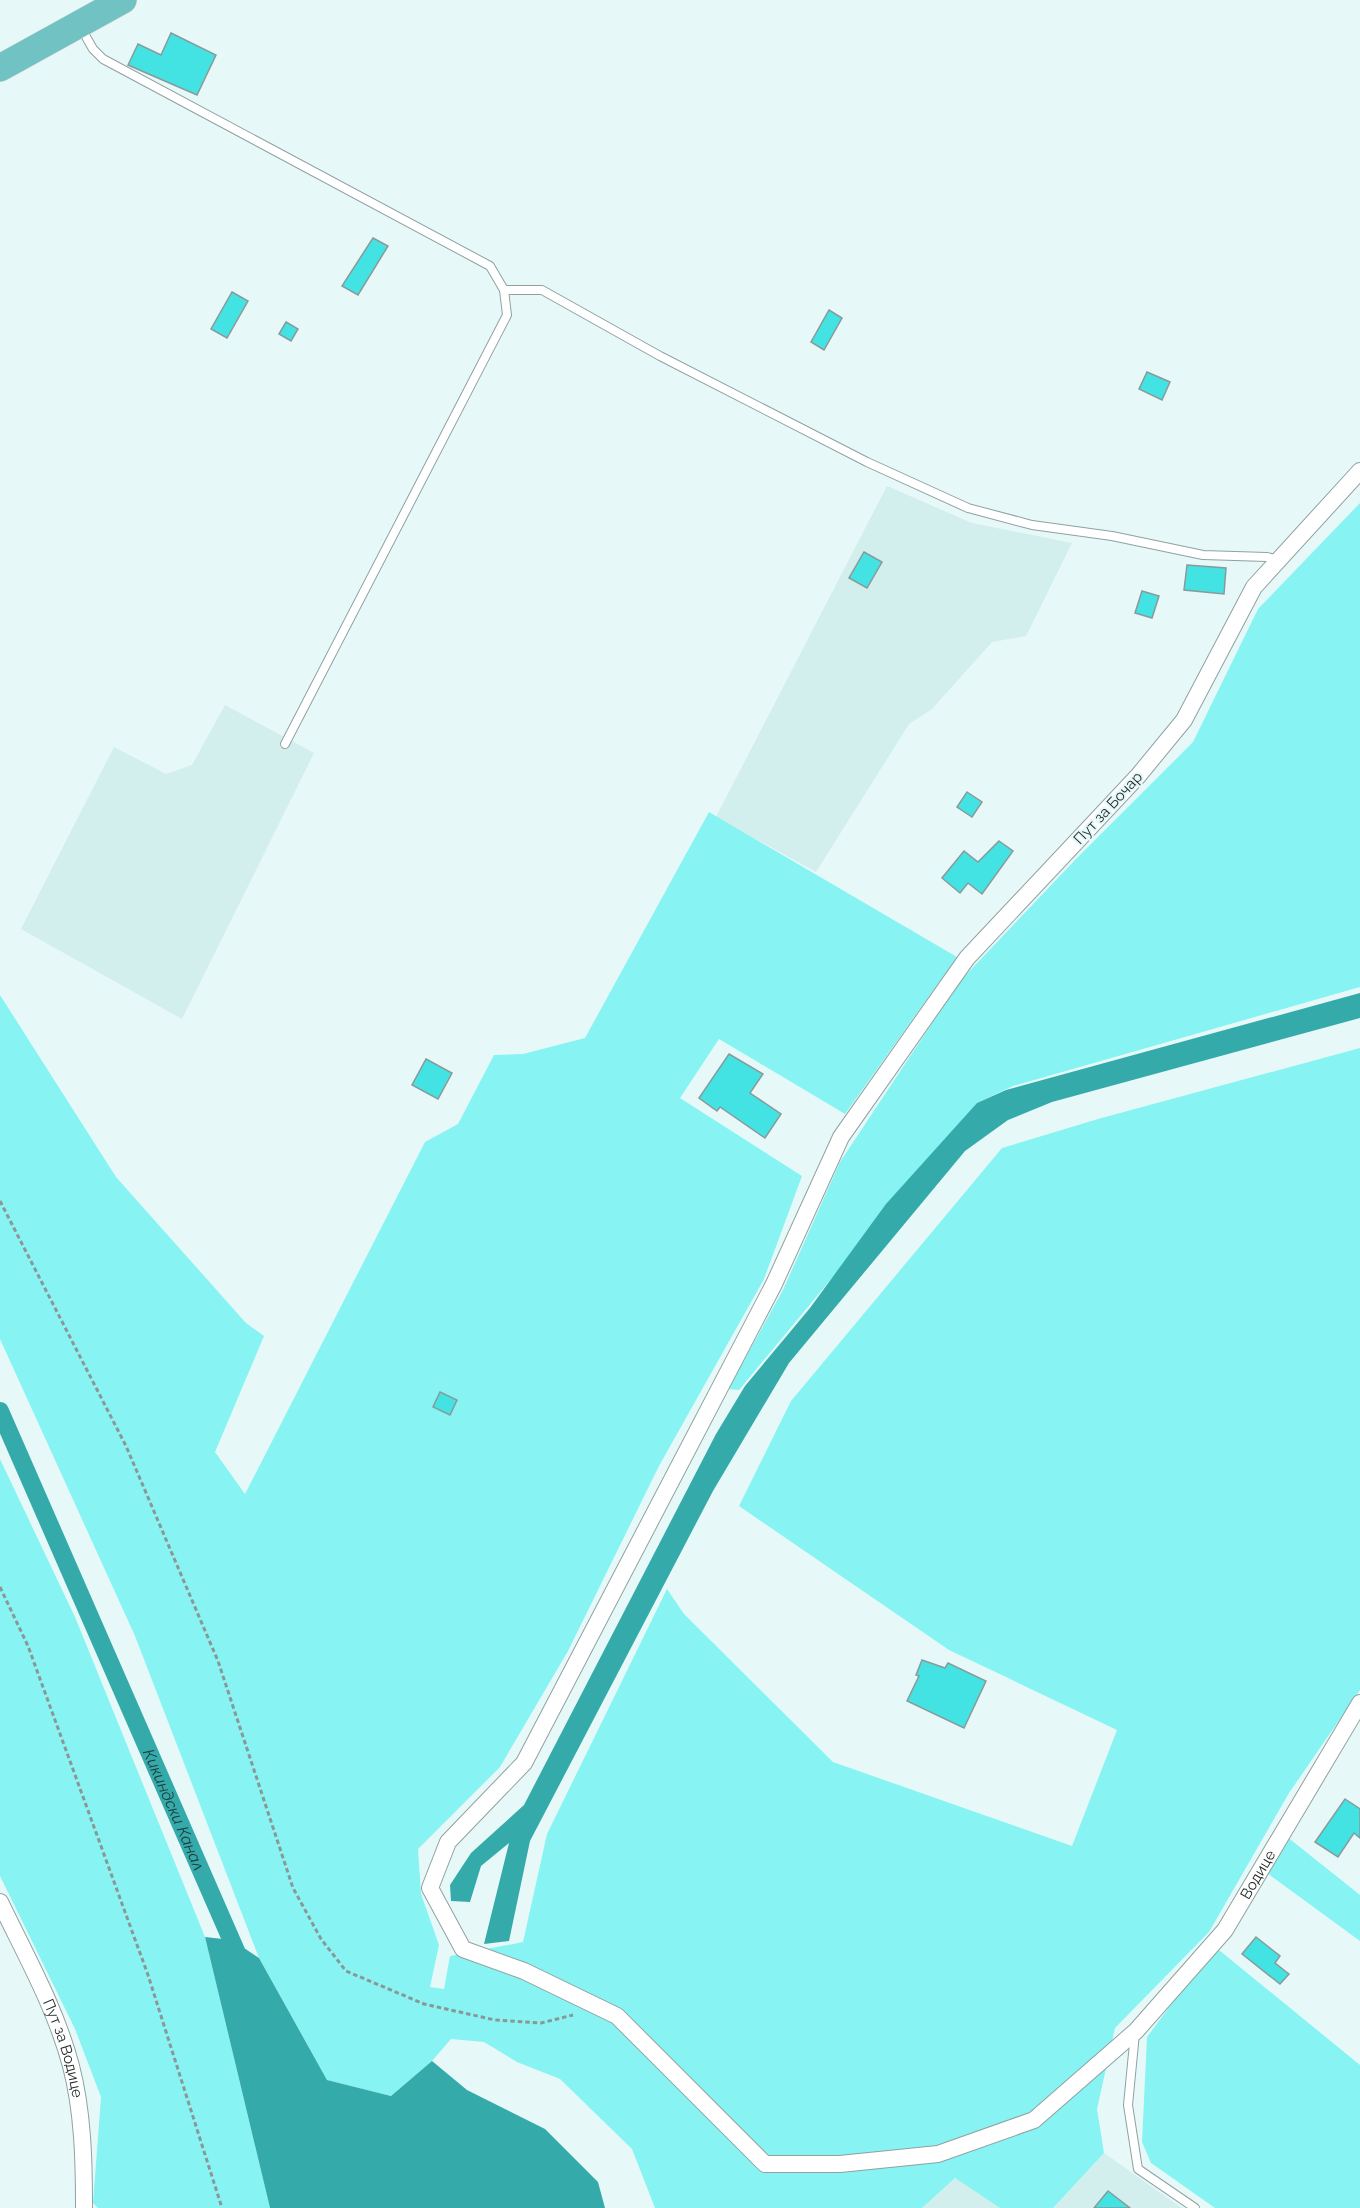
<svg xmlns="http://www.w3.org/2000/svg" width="1360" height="2208" font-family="Raleway,sans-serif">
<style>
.built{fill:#d2eeed}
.green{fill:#87f4f3}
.water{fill:#34abaa}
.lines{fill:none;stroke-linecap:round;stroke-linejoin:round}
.canal{stroke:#34abaa;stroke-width:18}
.building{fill:#44e3e3;stroke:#899a9a;stroke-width:1.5}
.service-casing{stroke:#90a1a1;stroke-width:10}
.minor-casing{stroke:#90a1a1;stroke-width:18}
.primary-casing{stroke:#d2d3d3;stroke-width:28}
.path{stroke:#8a9796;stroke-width:3;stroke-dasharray:4.5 3;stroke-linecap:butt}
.service{stroke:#fff;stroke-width:8}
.minor{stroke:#fff;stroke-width:16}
.primary{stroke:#71c2c2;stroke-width:27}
.labels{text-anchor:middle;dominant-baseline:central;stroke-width:4.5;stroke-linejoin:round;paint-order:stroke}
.street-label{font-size:15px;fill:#1e2524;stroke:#e6f9f8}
.water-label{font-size:16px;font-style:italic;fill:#203a3a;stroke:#e6f9f8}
</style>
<rect width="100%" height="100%" fill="#e6f9f8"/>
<g class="built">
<path d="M887,486L972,523L1072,543L1026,636L992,642L932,709L909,724L816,872L716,817Z"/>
<path d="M225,705L314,753L182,1019L21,929L114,747L166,774L192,765Z"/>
<path d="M1104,2153L1182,2208H1053Z"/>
<path d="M955,2178L1000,2208H922Z"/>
</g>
<g class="green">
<path d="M1360,503V987L1013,1086L977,1103L739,1390L728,1389L783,1290L840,1162L960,981L1076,859L1193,742L1258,609Z"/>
<path d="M709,812L957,957L845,1114L719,1039L680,1098L802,1176L764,1279L659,1466L568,1651L500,1767L418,1849L421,1894L439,1945L430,1987L444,1989L450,1956L523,1942L547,1834L667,1589L684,1614L833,1762L1072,1846L1117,1730L949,1650L739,1506L791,1401L1002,1148L1098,1119L1360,1048V1690L1289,1793L1209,1932L1115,2028L1097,2109L1104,2153L1053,2208H1000L955,2178L922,2208H655L632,2149L560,2079L517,2062L484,2042L451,2039L432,2061L391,2096L327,2080L259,1958L135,1636L0,1339V995L116,1177L246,1323L264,1336L215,1452L245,1494L425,1142L458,1124L494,1055L523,1054L585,1038Z"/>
<path d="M0,1459L75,1617L205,1937L270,2208H98L93,2203L101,2097L75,2029L0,1876Z"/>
<path d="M1286,1836L1360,1895V1941L1267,1873Z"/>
<path d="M1219,1950L1360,2065V2208H1215L1151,2163L1142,2142L1147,2037L1191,1978Z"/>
</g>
<g class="water">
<path d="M1360,993V1018L1052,1102L1008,1120L965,1151L789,1363L713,1491L530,1841L509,1941L484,1944L509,1843L481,1866L470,1902L451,1901L450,1885L471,1853L524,1805L716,1434L745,1386L810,1308L886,1204L977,1103L1006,1090Z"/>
<path d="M205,1937L232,1940L259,1958L327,2080L391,2096L432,2061L467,2090L545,2129L598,2182L605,2208H270Z"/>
</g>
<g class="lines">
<path class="canal" id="s1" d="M0,1411L241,1962"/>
</g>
<g class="building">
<path d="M171,33L216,55L197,95L128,65L138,44L161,55Z"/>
<path d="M373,238L388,246L358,295L342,286Z"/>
<path d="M232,292L248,301L227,338L211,329Z"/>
<path d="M829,310L842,318L824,350L811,342Z"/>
<path d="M286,322L298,329L291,341L279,334Z"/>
<path d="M1147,372L1170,382L1162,400L1139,389Z"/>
<path d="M864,552L882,562L867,588L849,578Z"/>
<path d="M1187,565L1226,568L1224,594L1184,590Z"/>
<path d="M1142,591L1159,596L1152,618L1135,613Z"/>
<path d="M967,792L982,802L972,817L957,807Z"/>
<path d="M999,841L1013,851L982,894L968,883L960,893L942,878L964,851L978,862Z"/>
<path d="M729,1054L763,1074L750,1093L781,1114L765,1138L720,1107L717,1111L699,1098Z"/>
<path d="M426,1059L452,1073L438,1099L412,1085Z"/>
<path d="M440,1392L457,1400L450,1415L433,1407Z"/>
<path d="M922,1660L945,1668L948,1663L986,1681L964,1728L907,1701L919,1676L916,1675Z"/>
<path d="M1345,1799L1360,1809V1838L1354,1833L1338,1857L1315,1842Z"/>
<path d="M1256,1937L1280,1956L1275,1963L1289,1974L1280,1984L1242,1954Z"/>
<path d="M1108,2191L1130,2208H1094Z"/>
</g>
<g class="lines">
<g class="service-casing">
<g id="service">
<path d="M81,28L93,49L103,59L490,266L504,290L507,315L285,744"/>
<path d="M504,290H542L660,356L867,462L968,508L1032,525L1112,536L1203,555L1267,557L1279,560"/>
<path d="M1135,2033L1128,2105L1138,2169L1195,2208"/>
</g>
</g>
<g class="minor-casing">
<g id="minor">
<path id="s2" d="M1360,471L1254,587L1184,720L1138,776L967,958L841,1137L774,1284L524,1763L448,1842L430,1888L463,1949L524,1971L617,2016L765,2164H840L938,2154L1034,2120L1136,2031L1225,1930L1360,1703"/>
<path id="s3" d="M0,1902C26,1956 56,2009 71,2066C83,2112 84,2161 84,2208"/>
</g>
</g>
<g class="primary-casing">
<path id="primary" d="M0,68L123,0"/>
</g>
<g class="path">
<path d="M0,1201L126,1446L218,1661L293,1888L321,1939L346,1971L424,2004L495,2020L541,2023L573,2015"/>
<path d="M0,1587L28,1646L148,1975L222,2208"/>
</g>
<use href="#service" class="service"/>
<use href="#minor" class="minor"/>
<use href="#primary" class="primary"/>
</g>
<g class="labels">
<g class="street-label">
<text transform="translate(1108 808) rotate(-47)">Пут за Бочар</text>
<text stroke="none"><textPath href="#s2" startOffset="2766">Водице</textPath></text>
<text stroke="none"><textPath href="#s3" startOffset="160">Пут за Водице</textPath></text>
</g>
<g class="water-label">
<text stroke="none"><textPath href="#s1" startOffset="435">Кикиндски Канал</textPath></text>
</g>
</g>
</svg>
